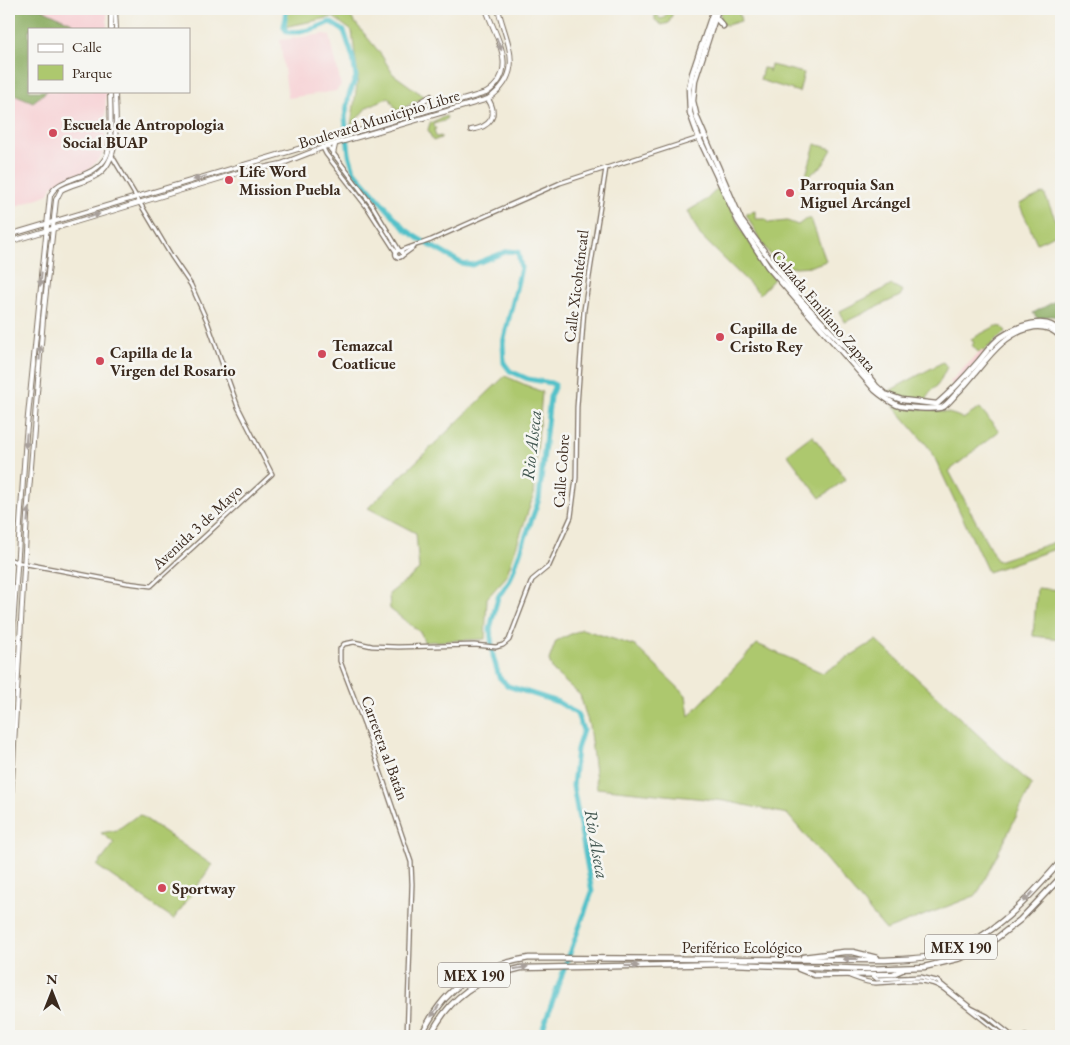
<svg xmlns="http://www.w3.org/2000/svg" width="1070" height="1045" font-family="'EB Garamond',serif">
<style>
.built{fill:#f7cfd3}
.green{fill:#adc86e;stroke:#747946}
.forest{fill:#8aac61;stroke:#626b40}
.lines{fill:none;stroke-linecap:round;stroke-linejoin:round}
.river{stroke:#53c1c9;stroke-width:5}
.tertiary-casing{stroke:#7b6e5f;stroke-width:5.5}
.secondary-casing{stroke:#7b6e5f;stroke-width:6}
.primary-casing{stroke:#7b6e5f;stroke-width:7}
.trunk-casing{stroke:#7b6e5f;stroke-width:7}
.tertiary{stroke:#fff;stroke-width:3}
.secondary{stroke:#fff;stroke-width:4}
.primary{stroke:#fff;stroke-width:4.5}
.trunk{stroke:#fff;stroke-width:4.5}
.oneway{fill:#a79f9a}
.poi-dot{fill:#d1495b;stroke:#f6f6f2;stroke-width:2}
.labels{text-anchor:middle;dominant-baseline:central;stroke-width:5;stroke-linejoin:round;paint-order:stroke}
.shield{fill:#f6f6f2;stroke:#73675e;stroke-width:1}
.shield-label{font-size:15px;font-weight:bold;fill:#3b2a1e}
.street-label{font-size:16px;fill:#3b2a1e;stroke:#f6f6f2}
.poi-label{font-size:16px;font-weight:bold;fill:#3b2a1e;stroke:#f6f6f2;text-anchor:start}
.water-label{font-size:18px;font-style:italic;fill:#425751;stroke:#f6f6f2}
</style>
<rect width="100%" height="100%" fill="#f6f6f2"/>
<filter id="ink" filterUnits="userSpaceOnUse"><feTurbulence type="fractalNoise" baseFrequency=".02" numOctaves="2"/><feDisplacementMap in="SourceGraphic" scale="10" xChannelSelector="R" yChannelSelector="G"/><feConvolveMatrix kernelMatrix="1 2 1 2 8 2 1 2 1" color-interpolation-filters="sRGB"/></filter>
<filter id="wash" filterUnits="userSpaceOnUse"><feTurbulence type="fractalNoise" baseFrequency=".0096" numOctaves="4" result="noise"/><feDisplacementMap in="SourceGraphic" scale="20" xChannelSelector="R" yChannelSelector="G"/><feGaussianBlur stdDeviation="1.12" result="paint"/><feColorMatrix in="noise" values="0 0 0 0 0 0 0 0 0 0 0 0 0 0 0 0 0 1.4 0 .05"/><feComposite in="paint" operator="in"/></filter>
<g filter="url(#wash)">
<rect width="100%" height="100%" fill="#f1ebd9"/>
<g class="built">
<path d="M9,9H107V29H29V91H106L105,145L102,155L90,169L52,186L49,194L9,209Z"/>
<path d="M325,34L330,36L341,85L336,91L288,98L280,40Z"/>
<path d="M982,350L985,353L954,386L950,382Z"/>
</g>
<g class="green">
<path d="M287,9H344L380,53L393,74L425,97L397,111L389,97L367,107L351,126L358,78L352,31L333,17L284,27Z"/>
<path d="M655,9H659L657,14L660,19L664,18L668,12L667,9H674L669,23L662,25L655,20Z"/>
<path d="M721,9H733L734,12H739L741,21L727,25L722,24L720,19Z"/>
<path d="M771,65L804,73L799,92L760,80L763,68L769,69V72Z"/>
<path d="M446,116L447,118L444,121L433,124L436,129L434,130L436,137L441,136V138L433,141L428,130L430,123Z"/>
<path d="M815,144L832,149L823,165L805,179Z"/>
<path d="M720,186L742,231L774,279L760,294L700,235L688,211L706,200Z"/>
<path d="M1044,193L1061,232L1037,243L1019,204Z"/>
<path d="M755,211V219H766L768,223L787,221L798,225L806,219H811L826,261L812,266L779,268L760,240L746,214Z"/>
<path d="M892,285L903,291L900,296L845,322L840,311Z"/>
<path d="M996,326L1002,327L1006,331L984,351L982,350L979,353L972,345L974,343L971,339Z"/>
<path d="M943,362L947,367C944,372 942,378 939,383C933,392 930,387 927,400L900,397L889,391Z"/>
<path d="M505,376L542,392L533,497L506,577L487,598L485,639L424,642L421,633L390,609L389,594L419,570L416,533L368,508Z"/>
<path d="M893,406C909,408 952,410 963,419L980,408L999,431L949,471L997,561L1061,540V547L988,572L931,450Z"/>
<path d="M812,435L846,479L820,498L787,454Z"/>
<path d="M1037,588L1061,590V639L1033,636Z"/>
<path d="M582,629L635,646L686,695L689,716L757,644L823,673L876,640L1032,785L977,895L886,930L787,814L725,801L597,788L589,725L580,695L553,671L549,660L556,641Z"/>
<path d="M140,815L212,865L174,919L97,866L114,844L112,841L101,833L117,830L135,817Z"/>
</g>
<g class="forest">
<path d="M9,9H42L72,23L77,29H29V91H47L33,102L9,92Z"/>
<path d="M1061,298V319C1053,314 1047,316 1038,319L1033,313Z"/>
</g>
<g class="lines">
<path class="river" d="M286,9L284,27L287,32C303,33 315,29 330,22L344,31L353,58L356,77L349,95L345,117L349,154L354,171L405,229L419,239L461,263L472,265L508,251L518,252L521,268L503,343L504,363L510,371L528,379L551,383L555,385L550,397L539,499L510,580L498,597L490,629L493,656L499,677L508,686L558,702L577,714L583,730L577,749L573,786L592,892L540,1036"/>
</g>
</g>
<g filter="url(#ink)">
<g class="lines">
<g class="tertiary-casing">
<g id="tertiary">
<path d="M324,141L372,205L399,250"/>
<path d="M320,142L326,154L367,207L396,252"/>
<circle cx="399" cy="254" r="3.5"/>
<path d="M401,251C411,246 421,244 431,240L560,183L705,136"/>
<path d="M403,255L414,247"/>
<path d="M9,559L16,562L127,583L151,586L272,474L238,407L207,321L191,285L172,257L112,156"/>
<path d="M871,974L877,979L921,977L937,981L971,1008L987,1016L1012,1036"/>
<path d="M850,976C858,979 867,983 876,983C899,983 924,975 944,989L1004,1036"/>
<path d="M407,1036L412,884L411,862L365,726L340,661V649L344,644L354,642L372,646L398,647L474,645L496,647L503,645L509,640L532,580L549,566L571,517L576,478L577,407L584,310L606,168"/>
<path d="M1025,1036H1026"/>
</g>
</g>
<g class="secondary-casing">
<g id="secondary">
<path d="M111,9V29"/>
<path d="M115,9L116,29"/>
<path d="M392,119L431,96"/>
<path d="M471,130C490,127 499,116 488,99"/>
<path d="M333,154L335,145"/>
<path d="M9,235L486,93C520,71 496,38 486,9"/>
<path d="M9,242L238,173L281,164L327,146L488,99C526,72 507,45 498,9"/>
<path d="M9,686L26,436L50,196C58,175 93,181 106,157C113,146 110,106 110,91"/>
<path d="M9,833L27,516L43,319L56,200L61,190C72,184 86,182 97,175C122,159 115,117 115,91"/>
</g>
</g>
<g class="primary-casing">
<g id="primary">
<path d="M714,9L692,74L689,89L690,113L699,138L738,221L768,267L875,390C882,396 889,401 897,405C904,408 936,410 943,407C948,404 953,397 957,393C981,370 998,333 1034,327C1044,326 1055,329 1061,338"/>
<path d="M718,9L695,80L693,101L697,118L741,220L798,297L848,350L876,386L885,394L902,400L937,404C952,391 965,377 978,362C985,354 992,343 1001,337C1018,326 1047,314 1061,333"/>
<path d="M716,18L723,26"/>
</g>
</g>
<g class="trunk-casing">
<g id="trunk">
<path d="M803,957L844,952H853L877,958"/>
<path d="M799,969L814,975L893,974L902,970"/>
<path d="M421,1036C445,986 475,967 529,958L885,960C905,959 924,959 942,954C993,939 1028,899 1061,861"/>
<path d="M430,1036C450,996 478,978 521,968L731,964L868,969L924,967L961,958L989,944L1020,920L1061,877"/>
</g>
</g>
<use href="#tertiary" class="tertiary"/>
<use href="#secondary" class="secondary"/>
<use href="#primary" class="primary"/>
<use href="#trunk" class="trunk"/>
</g>
<defs><path id="oneway-solid" d="M-6-.8H1V-3.2L6.5 0L1 3.2V.8H-6Z" transform="scale(1.25)"/></defs>
<g class="oneway">
<use href="#oneway-solid" transform="translate(499 44) rotate(69)"/>
<use href="#oneway-solid" transform="translate(200 178) rotate(164)"/>
<use href="#oneway-solid" transform="translate(93 216) rotate(-16)"/>
<use href="#oneway-solid" transform="translate(41 279) rotate(96)"/>
<use href="#oneway-solid" transform="translate(40 353) rotate(-86)"/>
<use href="#oneway-solid" transform="translate(26 441) rotate(94)"/>
<use href="#oneway-solid" transform="translate(28 515) rotate(-85)"/>
<use href="#oneway-solid" transform="translate(1028 897) rotate(134)"/>
<use href="#oneway-solid" transform="translate(850 959) rotate(-180)"/>
<use href="#oneway-solid" transform="translate(632 966)"/>
<use href="#oneway-solid" transform="translate(521 968) rotate(-10)"/>
<use href="#oneway-solid" transform="translate(435 1011) rotate(125)"/>
</g>
</g>
<g class="poi-dot">
<circle cx="53" cy="133" r="5"/>
<circle cx="229" cy="180" r="5"/>
<circle cx="790" cy="193" r="5"/>
<circle cx="720" cy="337" r="5"/>
<circle cx="322" cy="354" r="5"/>
<circle cx="100" cy="361" r="5"/>
<circle cx="162" cy="888" r="5"/>
</g>
<g class="labels">
<g class="shield">
<rect x="925" y="934.5" width="72" height="25" rx="4"/>
<rect x="438" y="962.5" width="72" height="25" rx="4"/>
</g>
<g class="shield-label">
<text x="961" y="947">MEX 190</text>
<text x="474" y="975">MEX 190</text>
</g>
<g class="street-label">
<text transform="translate(379 119) rotate(-17)">Boulevard Municipio Libre</text>
<text transform="translate(576 286) rotate(-83)">Calle Xicohténcatl</text>
<text transform="translate(824 311) rotate(50)">Calzada Emiliano Zapata</text>
<text transform="translate(561 471) rotate(-86)">Calle Cobre</text>
<text transform="translate(197 527) rotate(-43)">Avenida 3 de Mayo</text>
<text transform="translate(385 748) rotate(70)">Carretera al Batán</text>
<text x="742" y="947">Periférico Ecológico</text>
</g>
<g class="poi-label">
<text x="63" y="124">Escuela de Antropologia<tspan x="63" dy="18">Social BUAP</tspan></text>
<text x="239" y="171">Life Word<tspan x="239" dy="18">Mission Puebla</tspan></text>
<text x="800" y="184">Parroquia San<tspan x="800" dy="18">Miguel Arcángel</tspan></text>
<text x="730" y="328">Capilla de<tspan x="730" dy="18">Cristo Rey</tspan></text>
<text x="332" y="345">Temazcal<tspan x="332" dy="18">Coatlicue</tspan></text>
<text x="110" y="352">Capilla de la<tspan x="110" dy="18">Virgen del Rosario</tspan></text>
<text x="172" y="888">Sportway</text>
</g>
<g class="water-label">
<text transform="translate(531 445) rotate(-84)">Rio Alseca</text>
<text transform="translate(597 844) rotate(80)">Rio Alseca</text>
</g>
</g>
<rect width="1070" height="1045" fill="none" stroke="#f6f6f2" stroke-width="30"/>
<rect x="28" y="28" width="162" height="65" fill="#f6f6f2" stroke="#aba49d"/>
<rect x="38" y="44" width="25" height="8" fill="#ffffff" stroke="#aba49d"/>
<text x="72" y="52" font-size="15" fill="#3b2a1e">Calle</text>
<rect x="38" y="65" width="25" height="15" fill="#adc86e" stroke="#aba49d"/>
<text x="72" y="78" font-size="15" fill="#3b2a1e">Parque</text>
<g transform="translate(52 992)" stroke="#f6f6f2" stroke-width="4" paint-order="stroke">
<path d="M0-4L9 19L0 12L-9 19Z" fill="#3b2a1e"/>
<text y="-8" font-size="14" font-weight="bold" text-anchor="middle" fill="#3b2a1e">N</text>
</g>
</svg>
